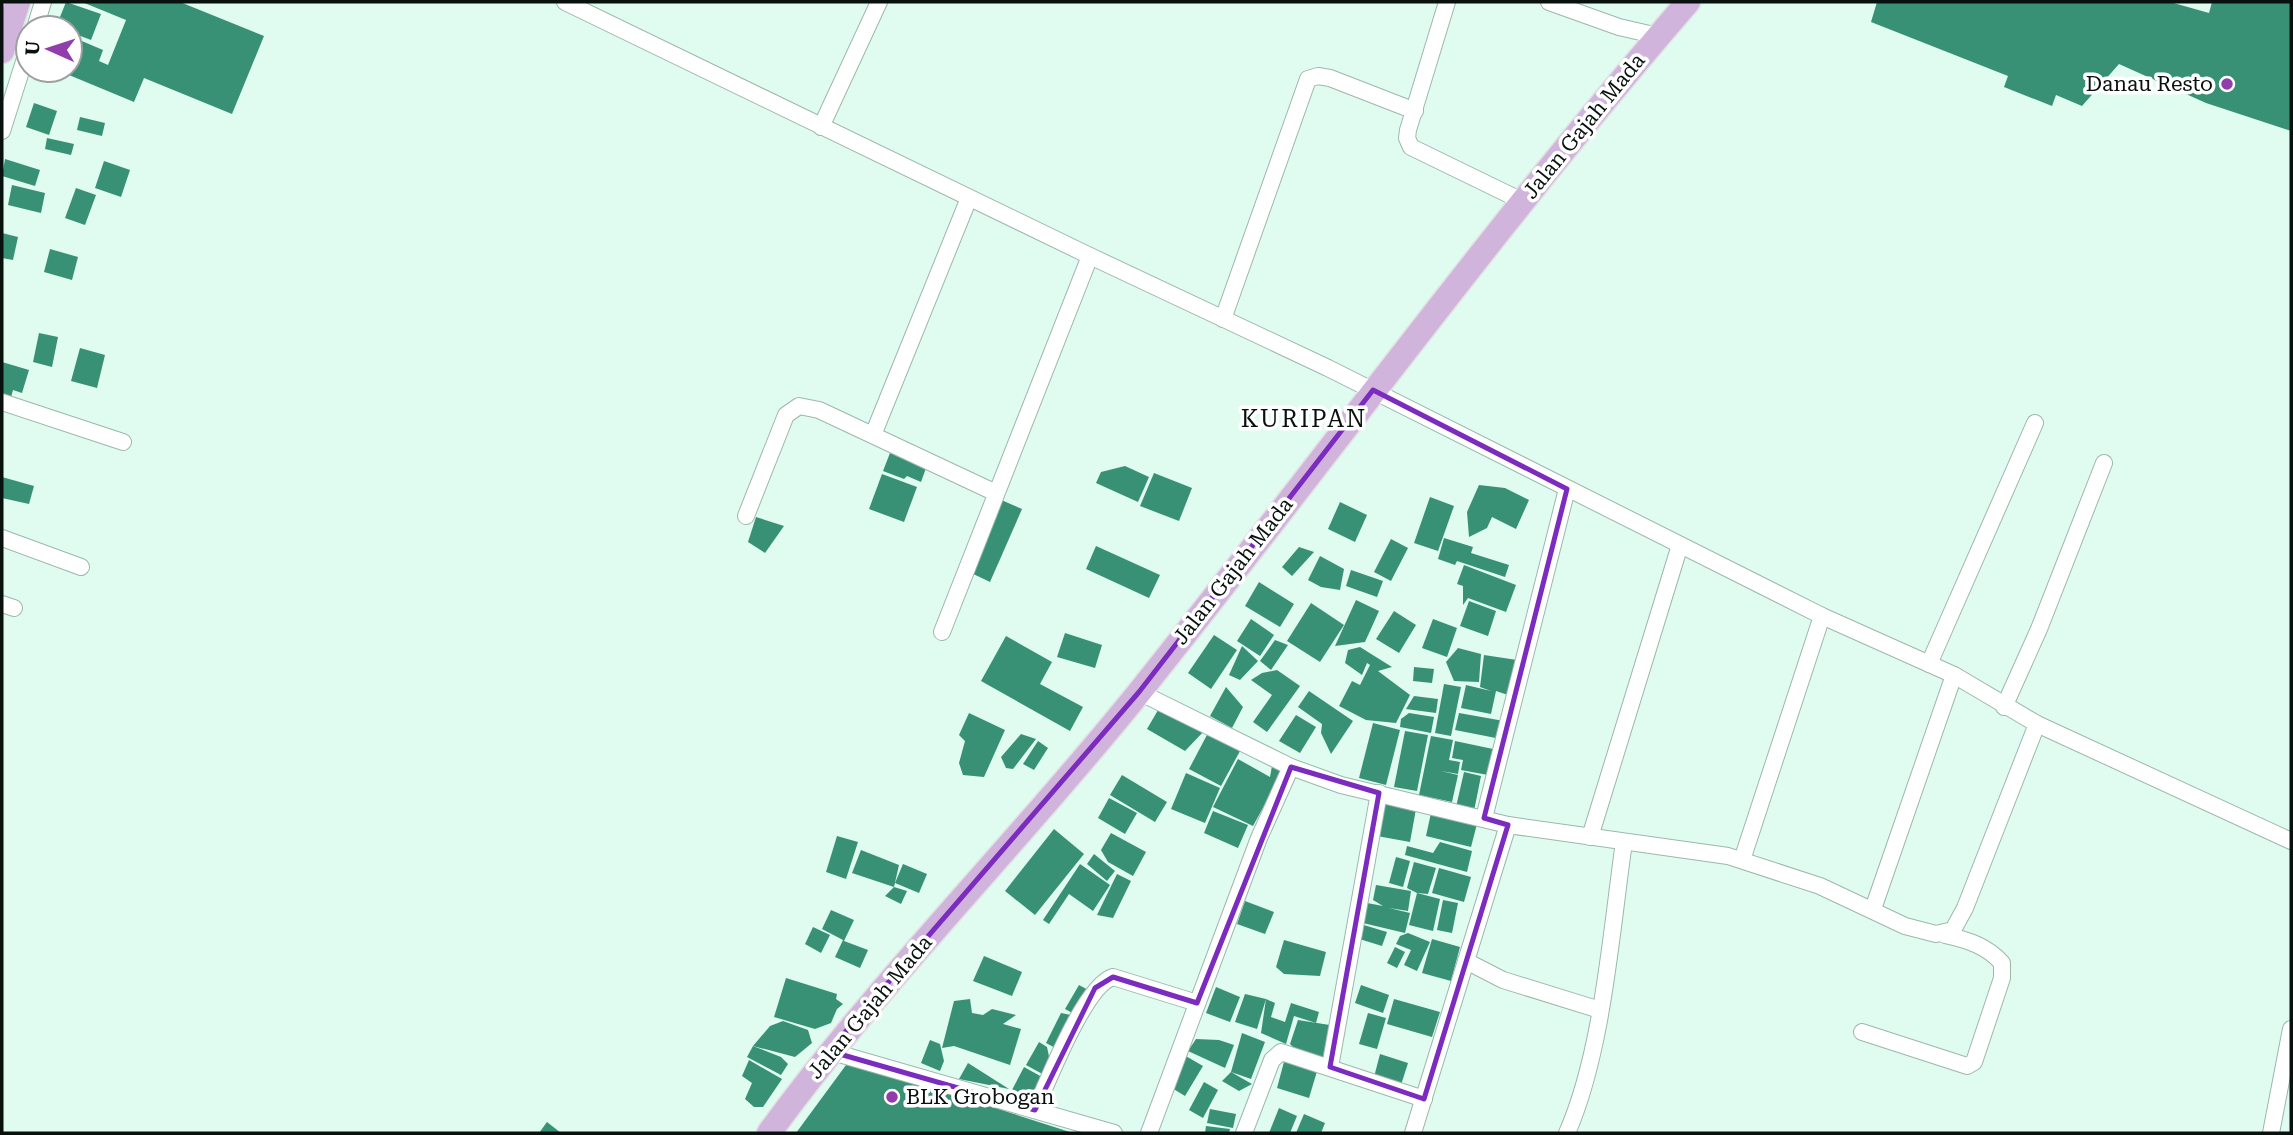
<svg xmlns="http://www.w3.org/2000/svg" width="2293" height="1135" font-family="'Roboto Serif',serif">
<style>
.building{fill:#389175}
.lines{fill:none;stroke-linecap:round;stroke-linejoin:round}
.street-casing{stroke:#9db7ad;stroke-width:18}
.primary-casing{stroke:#e1e2e2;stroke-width:27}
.street{stroke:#fff;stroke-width:16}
.primary{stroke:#d1b4dc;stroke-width:24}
.marked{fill:none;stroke:#7b2cbf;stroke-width:5;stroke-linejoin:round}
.poi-dot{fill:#913dab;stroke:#fff;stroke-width:2.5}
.labels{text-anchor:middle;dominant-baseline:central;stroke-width:7;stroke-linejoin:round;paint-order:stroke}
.poi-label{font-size:21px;fill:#08110e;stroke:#fff;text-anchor:end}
.street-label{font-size:21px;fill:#08110e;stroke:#fff}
.quarter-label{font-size:24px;letter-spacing:2px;fill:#08110e;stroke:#fff}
</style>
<rect width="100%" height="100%" fill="#e0fbf0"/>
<g class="building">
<path d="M66,2L101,14L91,40L70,32V28L56,27Z"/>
<path d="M82,2H180L264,36L232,114L144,78L134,102L57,70H70V36L103,50L99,61L108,65L126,20Z"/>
<path d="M1877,2H2170L2209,13L2212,2H2291V131L2206,103L2119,64L2082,106L2056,95L2052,106L2004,87L2008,76L1871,22Z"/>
<path d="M34,103L57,111L49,135L26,127Z"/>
<path d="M80,117L105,123L102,136L77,130Z"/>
<path d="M47,138L74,144L71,155L45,149Z"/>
<path d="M5,159L40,170L35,186L2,176Z"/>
<path d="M104,161L130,170L121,197L95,188Z"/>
<path d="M12,185L45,193L41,213L8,205Z"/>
<path d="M76,188L96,195L85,225L65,218Z"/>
<path d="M2,233L18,237L13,260L2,258Z"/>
<path d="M50,249L78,257L72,280L44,272Z"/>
<path d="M39,333L58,337L52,367L33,362Z"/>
<path d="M80,348L105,355L97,388L71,381Z"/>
<path d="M2,362L29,370L22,393L13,390L10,401L2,398Z"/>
<path d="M890,453L926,468L921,482L907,476L904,479L883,471Z"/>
<path d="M1125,466L1149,477L1138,502L1096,483L1101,472Z"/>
<path d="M1154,473L1192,488L1179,521L1140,506Z"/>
<path d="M882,474L917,487L904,522L869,509Z"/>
<path d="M2,477L34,486L29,504L2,498Z"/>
<path d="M1479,485L1505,488L1529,500L1516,529L1492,517L1487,528L1469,537L1467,512Z"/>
<path d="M1430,497L1454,506L1438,551L1414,543Z"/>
<path d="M999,499L1022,509L990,582L967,571Z"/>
<path d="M1340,502L1367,515L1355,542L1328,529Z"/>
<path d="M756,517L784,526L765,553L748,542Z"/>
<path d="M1444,538L1473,547L1471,553L1509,565L1505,577L1457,561L1455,565L1438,559Z"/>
<path d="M1391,539L1408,548L1391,581L1374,572Z"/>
<path d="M1096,546L1160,575L1149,598L1086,569Z"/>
<path d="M1299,547L1314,552L1292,576L1282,567Z"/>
<path d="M1320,556L1344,569L1340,590L1321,587L1308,580Z"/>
<path d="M1464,565L1516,585L1506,612L1468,598L1463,605V586L1457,584Z"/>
<path d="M1351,570L1383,581L1377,597L1346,586Z"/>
<path d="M1259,582L1294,604L1280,627L1245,606Z"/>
<path d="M1356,600L1379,611L1365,642L1335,646Z"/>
<path d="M1469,601L1496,611L1488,636L1460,626Z"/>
<path d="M1311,603L1344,625L1320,662L1287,641Z"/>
<path d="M1394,611L1416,625L1399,653L1376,639Z"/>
<path d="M1251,619L1274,635L1260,656L1237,641Z"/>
<path d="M1433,619L1457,628L1447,657L1422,648Z"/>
<path d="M1065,633L1102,645L1095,668L1057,657Z"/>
<path d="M1214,635L1237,650L1211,689L1188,673Z"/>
<path d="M1006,636L1052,662L1040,684L1083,707L1070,731L981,681Z"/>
<path d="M1275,640L1288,645L1271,670L1260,661Z"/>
<path d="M1242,646L1258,661L1240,680L1229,675Z"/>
<path d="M1360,647L1392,667L1378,671L1410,695L1396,723L1366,720L1339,706L1352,681L1360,685L1370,665L1367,663L1362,675L1345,663L1348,650Z"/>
<path d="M1458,648L1481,654L1479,682L1454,681L1446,662Z"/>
<path d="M1484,655L1517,660L1511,696L1496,691L1491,714L1461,708L1466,685L1491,691L1480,687Z"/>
<path d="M1414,667L1434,669L1432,683L1413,681Z"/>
<path d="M1277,670L1300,686L1267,732L1253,722L1272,695L1251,680L1262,673Z"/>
<path d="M1444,684L1461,687L1451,736L1435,733Z"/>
<path d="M1226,687L1243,707L1232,728L1210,716Z"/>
<path d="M1309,691L1353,721L1331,754L1321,733L1322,724L1298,707Z"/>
<path d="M1414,696L1438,699L1436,713L1406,709Z"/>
<path d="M1161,705L1205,730L1185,751L1147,729Z"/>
<path d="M969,713L1005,730L984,777L963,775L959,763L965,741L959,735Z"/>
<path d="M1409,713L1434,717L1431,733L1400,727L1401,719Z"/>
<path d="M1459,713L1504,721L1501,739L1455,730Z"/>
<path d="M1296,715L1316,727L1300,753L1279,741Z"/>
<path d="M1373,723L1400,730L1386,785L1359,778Z"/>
<path d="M1405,731L1428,735L1417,791L1394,787Z"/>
<path d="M1208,733L1240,751L1221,786L1189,769Z"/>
<path d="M1021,734L1036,739L1013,769L1006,768L1001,757Z"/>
<path d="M1431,736L1453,740L1449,760L1460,762L1458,774L1441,771L1458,775L1452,802L1419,795Z"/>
<path d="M1038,741L1048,748L1034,770L1023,764Z"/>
<path d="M1455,741L1493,749L1488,775L1461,770L1463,760L1452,758Z"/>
<path d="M1238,759L1270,777L1272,766L1283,771L1253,826L1213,807Z"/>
<path d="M1464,772L1481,776L1474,811L1456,807Z"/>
<path d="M1186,773L1220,788L1205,823L1171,809Z"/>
<path d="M1122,775L1167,802L1155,822L1110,795Z"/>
<path d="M1109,798L1137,813L1125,834L1098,818Z"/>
<path d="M1383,802L1416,809L1410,842L1377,836Z"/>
<path d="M1213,811L1248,825L1238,848L1204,833Z"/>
<path d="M1431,813L1477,824L1471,847L1426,836Z"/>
<path d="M1054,829L1084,854L1035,915L1005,891Z"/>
<path d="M1111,833L1146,852L1133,876L1108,862L1101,850Z"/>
<path d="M837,836L858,842L846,879L826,872Z"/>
<path d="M1440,842L1472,851L1467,872L1405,855L1407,846L1433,853Z"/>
<path d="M861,850L899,865L894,887L852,873Z"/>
<path d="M1094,854L1115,871L1107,881L1087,864Z"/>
<path d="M1396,857L1410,861L1403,887L1389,883Z"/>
<path d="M1414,862L1436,868L1428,894L1417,893L1407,888Z"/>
<path d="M903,864L927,874L919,893L895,883Z"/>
<path d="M1080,864L1110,885L1093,911L1069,894L1049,924L1043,920Z"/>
<path d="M1439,868L1471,877L1464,902L1432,893Z"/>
<path d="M1117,874L1131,881L1113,918L1097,915Z"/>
<path d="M1376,885L1411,891L1408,911L1389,908L1410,913L1405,933L1363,923L1367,903L1383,906L1373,900Z"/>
<path d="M894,887L907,891L901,904L885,896Z"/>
<path d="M1417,893L1440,899L1433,931L1409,925Z"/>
<path d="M1443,900L1458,903L1452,933L1437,930Z"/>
<path d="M1245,901L1274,912L1265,934L1237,924Z"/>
<path d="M831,910L854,920L844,941L868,950L860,968L835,957L843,940L822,929Z"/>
<path d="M1357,923L1387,932L1382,946L1353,937Z"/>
<path d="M813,927L830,935L821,953L805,944Z"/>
<path d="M1408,933L1430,942L1417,971L1404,965L1411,950L1396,944L1400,936Z"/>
<path d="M1432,939L1460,947L1451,981L1422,973Z"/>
<path d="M1284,940L1326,952L1320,976L1284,974L1276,967Z"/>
<path d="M1395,947L1405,952L1397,968L1387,963Z"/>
<path d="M984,956L1022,972L1012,996L973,981Z"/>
<path d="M786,978L837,994L836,999L843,1004L837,1009L831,1023L815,1029L774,1017Z"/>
<path d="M1079,985L1090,991L1076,1015L1065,1009Z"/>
<path d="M1361,985L1389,995L1383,1013L1355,1003Z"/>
<path d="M1216,987L1240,997L1230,1022L1206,1013Z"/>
<path d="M1245,994L1266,999L1275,1003L1271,1017L1285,1022L1291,1003L1319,1012L1316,1023L1294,1016L1286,1044L1261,1033L1266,999L1257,1029L1235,1022Z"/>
<path d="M970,999L972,1013L983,1015L992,1009L1016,1015L1003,1024L1021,1029L1010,1065L954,1046L942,1048L954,1001Z"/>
<path d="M1394,999L1440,1012L1432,1037L1387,1024Z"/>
<path d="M1061,1013L1076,1016L1059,1050L1046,1043Z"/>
<path d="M1368,1013L1386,1018L1377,1049L1359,1044Z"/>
<path d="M1298,1020L1336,1026L1328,1059L1298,1052L1290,1044Z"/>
<path d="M783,1021L808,1030L812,1043L795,1057L753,1046L770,1026Z"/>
<path d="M1242,1033L1265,1042L1251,1079L1231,1072L1252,1084L1239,1091L1222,1081L1231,1072Z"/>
<path d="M1196,1039L1219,1040L1234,1045L1225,1068L1188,1051Z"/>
<path d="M930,1040L940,1044L944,1061L940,1071L921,1063Z"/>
<path d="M1039,1042L1047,1047L1050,1061L1046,1076L1026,1065Z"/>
<path d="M753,1046L781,1057L788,1064L781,1075L747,1057Z"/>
<path d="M1380,1054L1408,1063L1401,1085L1374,1077Z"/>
<path d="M1184,1055L1203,1066L1185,1096L1167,1085Z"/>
<path d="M1285,1058L1318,1068L1309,1098L1277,1088Z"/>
<path d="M749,1060L782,1079L763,1107H754L745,1099L752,1083L742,1076Z"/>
<path d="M849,1061L1073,1133H796Z"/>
<path d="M968,1063L1009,1089L959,1079Z"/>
<path d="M1024,1067L1042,1077L1030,1099L1012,1090Z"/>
<path d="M1204,1082L1218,1090L1203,1118L1189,1110Z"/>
<path d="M1279,1108L1297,1116L1290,1133H1269Z"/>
<path d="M1210,1109L1236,1114L1233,1128L1207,1123Z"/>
<path d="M1304,1114L1325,1123L1321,1133H1296Z"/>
<path d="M547,1122L561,1133H539Z"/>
<path d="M1206,1126L1230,1129L1229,1133H1205Z"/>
</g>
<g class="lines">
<g class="street-casing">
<g id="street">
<path d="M565,2L1090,256L1328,368L1822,616L1954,675L2037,724L2291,841"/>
<path d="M1447,2L1408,130L1407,138L1411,147L1522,201"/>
<path d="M1549,2L1619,27L1658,36"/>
<path d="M35,28L43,2"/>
<path d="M821,127L879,2"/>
<path d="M2,131L28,49"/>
<path d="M1223,319L1308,79L1318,76L1330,78L1415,111"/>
<path d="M2,402L123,442"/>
<path d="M873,435L969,198"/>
<path d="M746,516L786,415L799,406L819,410L996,493"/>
<path d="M2,538L81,567"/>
<path d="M2,604L14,608"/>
<path d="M942,632L1090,256"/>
<path d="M1929,664L2035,423"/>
<path d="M1139,692L1291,767L1341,785L1508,825L1728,856L1820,886L1905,926L1936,934L1953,930L1965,908L2037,724"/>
<path d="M2004,707L2039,629L2104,463"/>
<path d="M1484,818L1567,489"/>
<path d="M1590,837L1680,545"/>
<path d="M1742,860L1822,616"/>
<path d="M1873,909L1954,675"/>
<path d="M1466,961L1503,980L1600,1010"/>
<path d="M1862,1032L1967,1066L1974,1062L2002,978V963C1987,946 1968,940 1945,935"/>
<path d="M829,1051L1114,1133"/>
<path d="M1330,1067L1379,793"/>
<path d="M1035,1110C1048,1081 1085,985 1113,977L1197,1003"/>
<path d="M1149,1133L1259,838L1291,767"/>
<path d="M1244,1133L1272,1060L1281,1052L1424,1099"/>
<path d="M1413,1133L1508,825"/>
<path d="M1567,1133C1603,1051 1611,932 1624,842"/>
<path d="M2271,1133L2291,1029"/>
</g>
</g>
<g class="primary-casing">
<g id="primary">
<path d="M2,51L18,2"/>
<path d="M769,1133C883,977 1020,841 1141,690C1324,461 1496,224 1688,2"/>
</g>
</g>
<use href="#street" class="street"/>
<use href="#primary" class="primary"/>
</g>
<path class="marked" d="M1373,390L1567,489L1484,818L1508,825L1424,1099L1330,1067L1379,793L1291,767L1197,1003L1113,977L1095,988L1035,1110L829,1051L1139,692Z"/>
<g class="poi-dot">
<circle cx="2227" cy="84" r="7"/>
<circle cx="892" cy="1097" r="7"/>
</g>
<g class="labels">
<g class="poi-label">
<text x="2213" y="84">Danau Resto</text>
<text x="906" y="1097" text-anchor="start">BLK Grobogan</text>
</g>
<g class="street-label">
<text transform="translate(1584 126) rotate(-51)">Jalan Gajah Mada</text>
<text transform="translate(1233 571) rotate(-52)">Jalan Gajah Mada</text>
<text transform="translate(870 1007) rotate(-50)">Jalan Gajah Mada</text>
</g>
<g class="quarter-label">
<text x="1304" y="419">KURIPAN</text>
</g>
</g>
<rect width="2293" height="1135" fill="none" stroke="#08110e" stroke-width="7"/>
<g transform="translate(49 49) rotate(273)"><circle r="33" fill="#ffffff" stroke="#9ca09f" stroke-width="2"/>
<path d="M0-5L12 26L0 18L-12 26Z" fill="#913dab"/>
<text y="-10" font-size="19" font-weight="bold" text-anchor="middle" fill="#08110e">U</text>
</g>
</svg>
